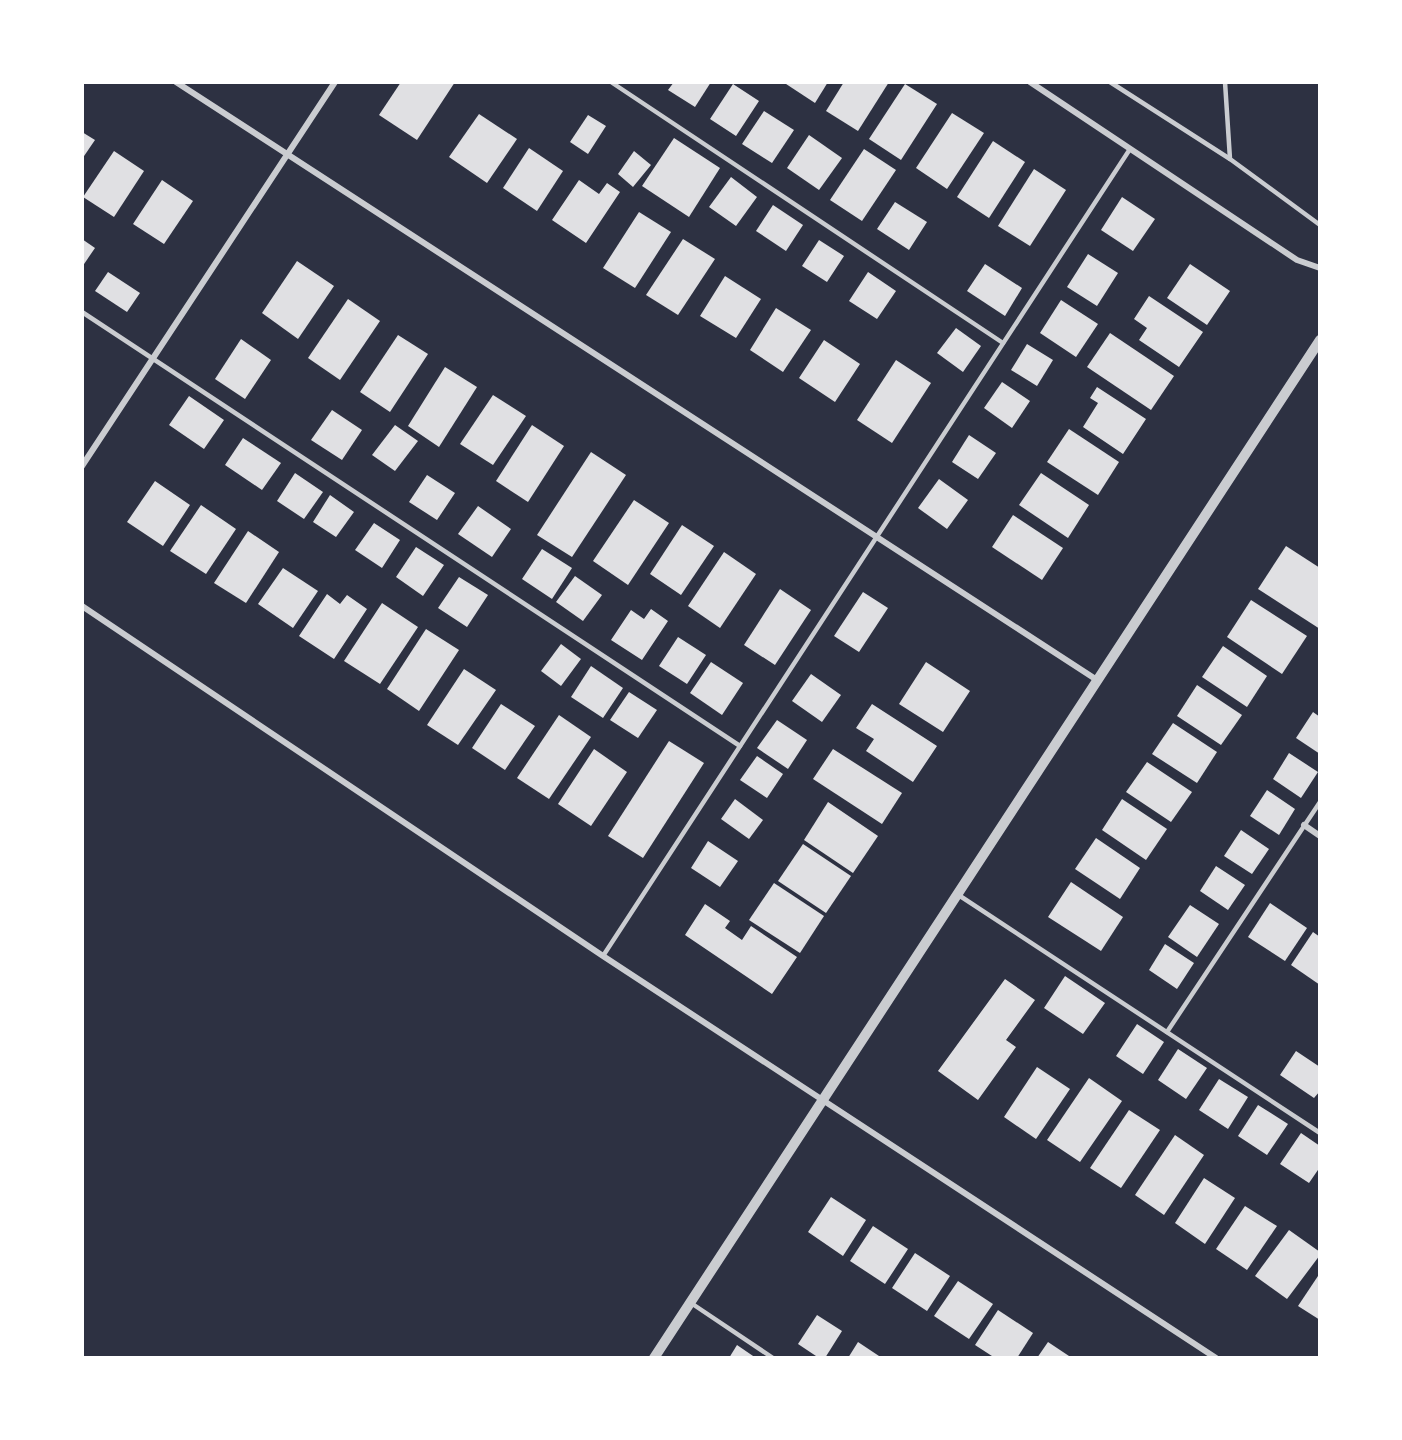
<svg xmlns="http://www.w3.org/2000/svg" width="1402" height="1440" font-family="'PT Sans',sans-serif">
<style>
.building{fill:#e0e0e3}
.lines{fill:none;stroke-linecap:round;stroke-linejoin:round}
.service{stroke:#caccd0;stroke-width:4.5}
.minor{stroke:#caccd0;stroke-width:6}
.tertiary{stroke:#caccd0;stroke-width:10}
</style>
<rect width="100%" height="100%" fill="#2d3142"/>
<g class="building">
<path d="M401,82H455L417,140L379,115Z"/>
<path d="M674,82H711L695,107L668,90Z"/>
<path d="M783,82H828L815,103Z"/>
<path d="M844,82H889L858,131L826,111Z"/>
<path d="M733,84L759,101L736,136L710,119Z"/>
<path d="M905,84L937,104L901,160L869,139Z"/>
<path d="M764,111L794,130L772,163L742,144Z"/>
<path d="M952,113L984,133L947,189L916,168Z"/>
<path d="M479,114L517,139L487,183L449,157Z"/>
<path d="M588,115L606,126L588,154L570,142Z"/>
<path d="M82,132L95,140L82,159Z"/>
<path d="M809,135L842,158L819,190L787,168Z"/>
<path d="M674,138L720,168L689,217L642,186Z"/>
<path d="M993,141L1025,162L989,218L957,197Z"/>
<path d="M529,148L563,171L537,211L503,188Z"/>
<path d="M864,149L896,170L862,221L830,200Z"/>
<path d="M114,151L144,171L114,217L83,197Z"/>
<path d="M634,151L651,165L633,187L618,174Z"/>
<path d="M1034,169L1066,190L1030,246L998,226Z"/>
<path d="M731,177L757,197L736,226L709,207Z"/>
<path d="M162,180L193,201L164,244L133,224Z"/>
<path d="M579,180L599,194L607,183L620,192L586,243L552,220Z"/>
<path d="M1122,197L1155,219L1133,251L1101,230Z"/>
<path d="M895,202L927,222L909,250L877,229Z"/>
<path d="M773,205L803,225L786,251L756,231Z"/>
<path d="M639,212L671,232L635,288L603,268Z"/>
<path d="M82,239L95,248L82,267Z"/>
<path d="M683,239L715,259L678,315L646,295Z"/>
<path d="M819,240L844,256L827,282L802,266Z"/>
<path d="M1088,254L1118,273L1097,306L1067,287Z"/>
<path d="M297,261L334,286L298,339L262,313Z"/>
<path d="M985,264L1022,288L1005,316L967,291Z"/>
<path d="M1190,264L1230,291L1207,325L1167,298Z"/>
<path d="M108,272L140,293L127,312L95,291Z"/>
<path d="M868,272L896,291L877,319L849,301Z"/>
<path d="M725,276L761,299L736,338L700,316Z"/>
<path d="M1149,296L1203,332L1179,367L1139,340L1147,328L1134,319Z"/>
<path d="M348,299L380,321L340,380L308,358Z"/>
<path d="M1061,300L1098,324L1076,357L1040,333Z"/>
<path d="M776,308L811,330L783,372L750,350Z"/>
<path d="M956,328L981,346L963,372L937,353Z"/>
<path d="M1110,333L1174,376L1151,410L1087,367Z"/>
<path d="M398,335L428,354L390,412L360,392Z"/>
<path d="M241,339L271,360L245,399L215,379Z"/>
<path d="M824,340L860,364L835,402L799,378Z"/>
<path d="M1027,344L1053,360L1037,386L1011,370Z"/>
<path d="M896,360L931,383L892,443L857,420Z"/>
<path d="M445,367L477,387L439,447L408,426Z"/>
<path d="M1002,382L1030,401L1012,428L984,408Z"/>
<path d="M1097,387L1146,419L1123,454L1083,427L1098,403L1090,398Z"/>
<path d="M493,395L526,416L493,465L460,444Z"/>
<path d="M189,396L224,420L204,449L169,425Z"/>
<path d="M332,410L362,430L342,460L311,440Z"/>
<path d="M395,425L418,441L395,471L372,455Z"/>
<path d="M532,425L564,446L528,502L496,481Z"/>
<path d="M1069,429L1119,462L1098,495L1047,462Z"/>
<path d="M969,435L996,453L978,479L952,462Z"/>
<path d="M243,438L281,463L262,490L225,465Z"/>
<path d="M591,452L626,475L572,557L537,535Z"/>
<path d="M295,473L323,492L304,519L277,501Z"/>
<path d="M1041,473L1089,505L1068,538L1019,505Z"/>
<path d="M427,475L455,493L437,520L409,502Z"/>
<path d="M939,479L968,500L947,529L918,508Z"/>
<path d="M155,481L190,505L163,546L127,522Z"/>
<path d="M330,495L354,512L336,537L313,522Z"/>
<path d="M634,500L669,523L628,585L593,561Z"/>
<path d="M201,505L236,529L206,574L170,551Z"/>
<path d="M478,506L511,529L492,557L458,534Z"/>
<path d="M1013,515L1063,548L1042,580L992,547Z"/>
<path d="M374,523L400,540L382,568L355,550Z"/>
<path d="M682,525L714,546L681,595L650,574Z"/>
<path d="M248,531L279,552L246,603L214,583Z"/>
<path d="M1286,546L1320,568V629L1258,589Z"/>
<path d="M416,547L444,565L423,596L396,577Z"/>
<path d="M542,549L572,568L552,599L522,579Z"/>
<path d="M724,552L756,574L720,628L688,606Z"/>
<path d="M283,568L318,591L293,628L258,604Z"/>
<path d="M575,576L602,595L583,621L556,602Z"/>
<path d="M459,577L488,595L467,627L438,608Z"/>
<path d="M780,589L811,610L775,665L744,645Z"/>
<path d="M863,592L888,608L859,652L834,636Z"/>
<path d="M327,594L340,604L347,595L367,609L334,659L299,636Z"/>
<path d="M1251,600L1307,636L1282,674L1227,637Z"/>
<path d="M382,603L418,627L380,684L344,661Z"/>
<path d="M651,609L668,621L642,660L611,640L631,610L644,619Z"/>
<path d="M426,629L459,650L419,711L387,689Z"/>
<path d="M678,637L706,655L687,684L659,666Z"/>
<path d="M561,644L581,659L561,686L541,671Z"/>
<path d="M1223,646L1267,676L1247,707L1202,677Z"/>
<path d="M711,662L743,683L722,715L690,693Z"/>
<path d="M926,662L970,691L943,732L899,704Z"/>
<path d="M591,666L623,688L603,718L571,697Z"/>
<path d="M464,669L496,690L458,745L427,725Z"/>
<path d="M811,674L841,695L822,722L792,701Z"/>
<path d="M1197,685L1242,715L1221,745L1177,716Z"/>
<path d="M629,692L657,710L638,738L610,720Z"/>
<path d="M501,704L535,726L505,770L472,748Z"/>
<path d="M872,704L937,746L913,782L866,751L874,739L856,728Z"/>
<path d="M1313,712L1320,717V754L1296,738Z"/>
<path d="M559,715L591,737L549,799L517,778Z"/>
<path d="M777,720L807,740L788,769L757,748Z"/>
<path d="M1173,723L1217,752L1197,783L1152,754Z"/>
<path d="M669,741L704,763L643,858L608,836Z"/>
<path d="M594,749L627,772L591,826L558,804Z"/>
<path d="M833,749L902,793L882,824L813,779Z"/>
<path d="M1289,753L1318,772L1301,798L1273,779Z"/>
<path d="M757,756L783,774L767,798L740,780Z"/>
<path d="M1147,762L1192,792L1171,822L1126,792Z"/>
<path d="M1267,790L1295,809L1279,835L1250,816Z"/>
<path d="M735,799L763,820L749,839L721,819Z"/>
<path d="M1122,799L1167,829L1146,860L1102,830Z"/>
<path d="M828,802L878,836L853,873L804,840Z"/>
<path d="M1241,830L1269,849L1252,874L1224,856Z"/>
<path d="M1096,838L1140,868L1120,899L1075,869Z"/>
<path d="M708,841L738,861L720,887L691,868Z"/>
<path d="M803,844L851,876L826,913L778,881Z"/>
<path d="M1216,866L1245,885L1228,910L1200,891Z"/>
<path d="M1071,882L1123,917L1101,951L1048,917Z"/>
<path d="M774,883L824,916L800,953L749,920Z"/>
<path d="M1270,903L1307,928L1285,961L1248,937Z"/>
<path d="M705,904L730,921L725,928L742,940L751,926L797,957L772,994L685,935Z"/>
<path d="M1190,905L1219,924L1197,957L1168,937Z"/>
<path d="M1313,932L1320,937V985L1291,965Z"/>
<path d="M1165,944L1194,963L1177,989L1149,970Z"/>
<path d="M1065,976L1105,1003L1083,1034L1044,1008Z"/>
<path d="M1005,979L1035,1000L1006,1040L1016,1047L978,1100L938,1071Z"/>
<path d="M1137,1024L1164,1042L1143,1074L1116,1056Z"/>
<path d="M1178,1049L1207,1068L1186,1099L1158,1080Z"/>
<path d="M1296,1051L1320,1067V1091L1314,1098L1280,1075Z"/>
<path d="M1037,1067L1070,1089L1036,1139L1004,1117Z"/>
<path d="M1089,1078L1122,1101L1080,1162L1047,1140Z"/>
<path d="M1219,1079L1248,1097L1228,1129L1199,1110Z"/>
<path d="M1258,1105L1288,1124L1267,1155L1238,1136Z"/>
<path d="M1129,1110L1160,1130L1121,1188L1090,1168Z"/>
<path d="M1301,1133L1320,1146V1167L1309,1183L1280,1164Z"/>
<path d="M1175,1135L1204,1155L1164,1215L1135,1195Z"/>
<path d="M1204,1178L1235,1198L1205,1244L1175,1223Z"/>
<path d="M831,1197L866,1220L843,1256L808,1232Z"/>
<path d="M1245,1206L1277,1226L1247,1270L1216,1249Z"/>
<path d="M873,1226L908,1249L885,1284L850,1261Z"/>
<path d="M1289,1230L1320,1252V1255L1287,1299L1255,1276Z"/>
<path d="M915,1253L950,1276L927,1311L892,1288Z"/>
<path d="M1320,1273V1320L1298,1306Z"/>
<path d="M958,1281L993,1304L969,1339L934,1316Z"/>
<path d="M998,1310L1033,1333L1017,1358H995L975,1345Z"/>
<path d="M817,1315L842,1331L825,1358H819L798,1344Z"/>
<path d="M858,1342L882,1358H848Z"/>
<path d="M1048,1342L1072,1358H1037Z"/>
<path d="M737,1345L756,1358H729Z"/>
</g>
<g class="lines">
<g class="service">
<path d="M611,82L1003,343"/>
<path d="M1110,82L1230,159"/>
<path d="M1225,82L1230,159L1320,225"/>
<path d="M82,312L740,746"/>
<path d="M957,894L1320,1133"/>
<path d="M603,956L1130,149"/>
<path d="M1167,1032L1320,802"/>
<path d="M691,1303L773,1358"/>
</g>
<g class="minor">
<path d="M176,82L1097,680"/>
<path d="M1030,82L1297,260L1320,268"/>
<path d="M82,466L335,82"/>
<path d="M82,606L603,956L1216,1358"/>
<path d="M1304,825L1320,836"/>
</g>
<path class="tertiary" d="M654,1358L1320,340"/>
</g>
<rect width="1402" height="1440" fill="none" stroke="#ffffff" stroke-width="168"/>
</svg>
